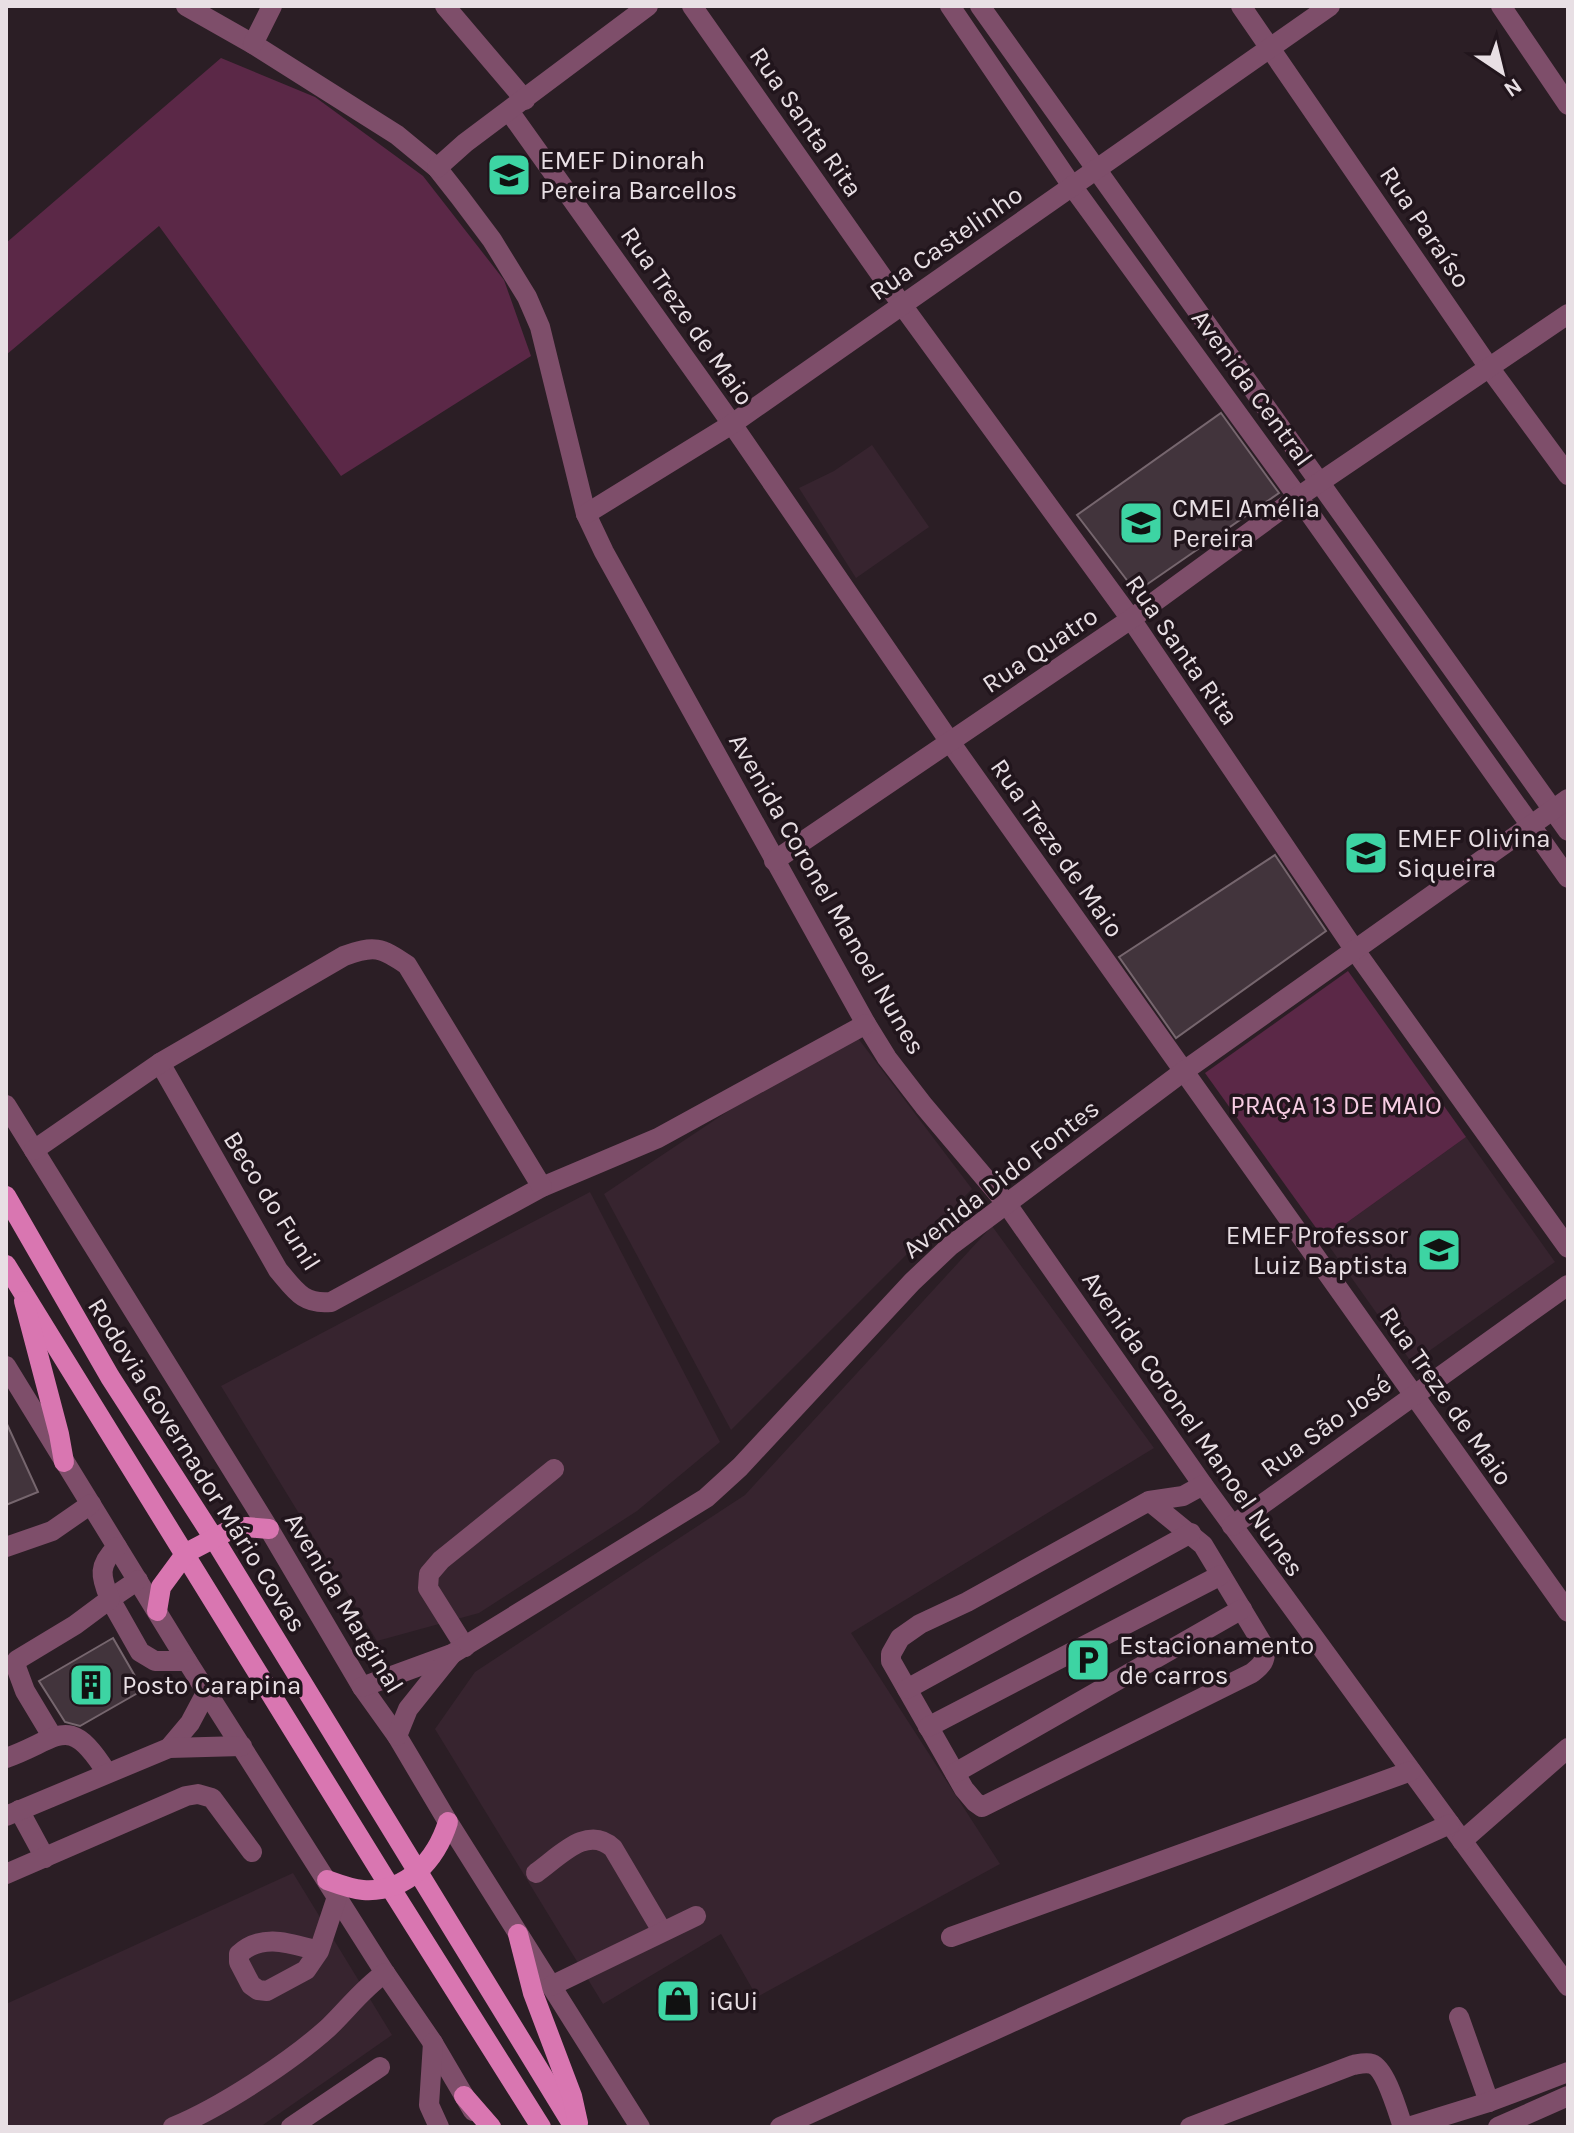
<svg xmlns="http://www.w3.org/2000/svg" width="1574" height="2133" font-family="Karla,sans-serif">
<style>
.built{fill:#37242f}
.green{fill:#5b2847}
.building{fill:#42343c;stroke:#76666e;stroke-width:2}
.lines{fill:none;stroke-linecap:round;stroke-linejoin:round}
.minor{stroke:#7e4e6a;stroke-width:20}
.major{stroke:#d976b1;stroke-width:20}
.labels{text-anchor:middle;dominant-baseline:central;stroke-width:7;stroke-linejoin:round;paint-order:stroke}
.street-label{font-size:26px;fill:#e8dfe4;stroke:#21151c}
.poi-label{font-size:26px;fill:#e8dfe4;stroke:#21151c;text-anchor:start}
.park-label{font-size:26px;fill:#f8cee4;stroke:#21151c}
</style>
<rect width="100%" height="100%" fill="#2b1e25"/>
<g class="built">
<path d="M872,445L929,527L856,578L799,488L834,471Z"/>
<path d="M851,1029L972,1189L731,1430L604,1194Z"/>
<path d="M1466,1137L1555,1262L1412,1363L1324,1239Z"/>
<path d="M590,1192L720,1442L637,1511L479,1613L377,1641L221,1386Z"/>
<path d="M992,1226L1154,1448L851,1633L1000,1864L757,1997L721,1934L603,2004L435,1729L475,1672L745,1495Z"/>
<path d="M293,1873L392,2035L260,2127H6V2004Z"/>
</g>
<g class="green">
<path d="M221,58L315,97L423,176L504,280L531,356L341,476L159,226L6,355V243Z"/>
<path d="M1348,971L1466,1137L1324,1239L1205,1073Z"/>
</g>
<g class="building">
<path d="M1221,413L1279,493L1136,592L1077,515Z"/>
<path d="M1275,855L1326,931L1176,1038L1119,957Z"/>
<path d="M6,1422L38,1492L6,1505Z"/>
<path d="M113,1638L143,1690L80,1726L65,1722L39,1681Z"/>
</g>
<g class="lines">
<g class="minor">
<path d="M186,6L253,44L397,135L437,168L459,196L492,240L527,297L540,327L586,514L604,552L866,1024L887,1058L924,1106L1006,1203L1203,1485L1568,1986"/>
<path d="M445,6L525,100"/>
<path d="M692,6L902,305L1131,619L1354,949L1568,1248"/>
<path d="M950,6L1072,186L1298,497L1568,878"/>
<path d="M980,6L1568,831"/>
<path d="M1241,6L1488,366L1568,475"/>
<path d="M1501,6L1568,105"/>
<path d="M253,44L272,6"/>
<path d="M509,111L732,424L950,742L1568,1612"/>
<path d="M437,168L465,143L648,6"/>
<path d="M586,514L732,424L1330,6"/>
<path d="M774,861L1131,619L1298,497L1568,314"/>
<path d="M160,1063L278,1270C295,1290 303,1305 331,1302L542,1187L658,1138L866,1024"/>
<path d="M6,1105L269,1529L362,1687L397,1736L448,1822L640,2127"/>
<path d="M34,1150L160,1063L344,956C374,945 381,947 407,965L542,1187"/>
<path d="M6,1366L187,1661L385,1973L433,2043L473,2111"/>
<path d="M1149,1501L1203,1545L1265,1648C1266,1661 1262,1665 1252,1673L982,1807L975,1802L964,1789L891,1661V1654L900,1638L920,1624L967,1602L1149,1501L1183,1496L1203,1485"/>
<path d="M1232,1526L1568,1285"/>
<path d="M6,1547L52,1531L91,1504"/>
<path d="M138,1580L110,1599L140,1652L155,1661H187"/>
<path d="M465,1647L428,1588L429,1574L441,1560L554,1469"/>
<path d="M362,1687L452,1654L706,1498L740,1467L912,1282L950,1246L1184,1071L1568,799"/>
<path d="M907,1689L1191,1533"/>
<path d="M928,1727L1221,1575"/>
<path d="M52,1736L25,1691L15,1664L17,1660L75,1625L110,1599C100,1576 98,1565 117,1547"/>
<path d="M397,1736L408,1709L452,1654"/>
<path d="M169,1748L190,1723L207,1691"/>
<path d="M6,1758C60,1739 68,1711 107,1773"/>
<path d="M955,1773L1242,1609"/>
<path d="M19,1810L45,1858"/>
<path d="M6,1816L169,1748L242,1746"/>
<path d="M1462,1841L1568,1748"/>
<path d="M536,1873C559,1857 587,1824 613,1848L662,1931"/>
<path d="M6,1874L186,1796L198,1794L212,1798L252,1852"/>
<path d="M951,1937L1411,1771"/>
<path d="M319,1951C292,1944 263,1932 239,1954V1962L251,1985L258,1990L267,1991L306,1970L319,1951L337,1897"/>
<path d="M551,1986L696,1916"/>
<path d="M1459,2017L1489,2102"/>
<path d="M433,2043L429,2105L439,2127"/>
<path d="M173,2127C220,2108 290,2062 328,2028C347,2010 363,1988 385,1973"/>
<path d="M291,2127L380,2067"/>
<path d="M780,2127L1450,1824"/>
<path d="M1190,2127L1353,2065C1359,2064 1366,2062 1372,2064C1386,2069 1398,2113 1403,2127"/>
<path d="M1408,2127L1489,2102L1568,2072"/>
<path d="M1498,2127L1568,2096"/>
</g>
<g class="major">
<path d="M6,1196L110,1377L213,1537L574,2127"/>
<path d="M6,1265L390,1887L541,2127"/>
<path d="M24,1301L59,1434L64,1462"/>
<path d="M157,1611L161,1587L186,1553L230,1530L246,1527L269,1529"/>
<path d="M327,1880C338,1884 351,1889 363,1890C407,1893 436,1860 448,1822"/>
<path d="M518,1934L533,1993L572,2096L578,2123"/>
<path d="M464,2096L491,2127"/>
</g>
</g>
<defs>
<g id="school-square" transform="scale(2.3)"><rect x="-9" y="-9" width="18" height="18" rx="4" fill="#3dd4a3" stroke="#21151c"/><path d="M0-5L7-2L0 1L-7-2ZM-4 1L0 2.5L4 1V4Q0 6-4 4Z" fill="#111"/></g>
<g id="parking-square" transform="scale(2.3)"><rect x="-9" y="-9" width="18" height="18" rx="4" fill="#3dd4a3" stroke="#21151c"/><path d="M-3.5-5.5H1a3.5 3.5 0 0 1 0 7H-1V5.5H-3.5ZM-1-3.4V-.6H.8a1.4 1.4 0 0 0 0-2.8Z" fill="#111"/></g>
<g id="building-square" transform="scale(2.3)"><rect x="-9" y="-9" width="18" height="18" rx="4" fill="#3dd4a3" stroke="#21151c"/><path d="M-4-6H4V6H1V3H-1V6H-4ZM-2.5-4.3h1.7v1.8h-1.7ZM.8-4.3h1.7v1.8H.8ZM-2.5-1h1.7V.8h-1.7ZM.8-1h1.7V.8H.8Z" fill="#111"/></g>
<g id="shop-square" transform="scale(2.3)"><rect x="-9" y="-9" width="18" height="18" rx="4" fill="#3dd4a3" stroke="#21151c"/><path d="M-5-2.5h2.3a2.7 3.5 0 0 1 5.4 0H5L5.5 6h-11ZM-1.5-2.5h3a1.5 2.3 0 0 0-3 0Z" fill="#111"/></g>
</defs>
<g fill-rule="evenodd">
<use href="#school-square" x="509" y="175"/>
<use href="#school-square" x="1141" y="523"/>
<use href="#school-square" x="1366" y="853"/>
<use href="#school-square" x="1439" y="1250"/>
<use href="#parking-square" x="1088" y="1660"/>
<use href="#building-square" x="91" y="1685"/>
<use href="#shop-square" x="678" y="2001"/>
</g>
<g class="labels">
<g class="street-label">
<text transform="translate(806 122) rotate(55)">Rua Santa Rita</text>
<text transform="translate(1425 227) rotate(56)">Rua Paraíso</text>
<text transform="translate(946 243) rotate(-35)">Rua Castelinho</text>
<text transform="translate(687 316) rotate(55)">Rua Treze de Maio</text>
<text transform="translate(1252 388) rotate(54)">Avenida Central</text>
<text transform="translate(1040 650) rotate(-34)">Rua Quatro</text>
<text transform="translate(1182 650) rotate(55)">Rua Santa Rita</text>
<text transform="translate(1057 848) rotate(55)">Rua Treze de Maio</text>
<text transform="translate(827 894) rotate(60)">Avenida Coronel Manoel Nunes</text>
<text transform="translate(1001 1179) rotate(-38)">Avenida Dido Fontes</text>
<text transform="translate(272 1201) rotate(58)">Beco do Funil</text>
<text transform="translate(1446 1396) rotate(55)">Rua Treze de Maio</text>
<text transform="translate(1193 1424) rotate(55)">Avenida Coronel Manoel Nunes</text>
<text transform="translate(1326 1426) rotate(-36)">Rua São José</text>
<text transform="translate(197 1465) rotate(58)">Rodovia Governador Mário Covas</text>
<text transform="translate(344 1603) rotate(59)">Avenida Marginal</text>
</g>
<g class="poi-label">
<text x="540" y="160">EMEF Dinorah<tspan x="540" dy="30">Pereira Barcellos</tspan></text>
<text x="1172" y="508">CMEI Amélia<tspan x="1172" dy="30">Pereira</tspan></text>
<text x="1397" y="838">EMEF Olivina<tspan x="1397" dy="30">Siqueira</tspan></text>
<text x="1408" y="1235" text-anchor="end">EMEF Professor<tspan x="1408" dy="30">Luiz Baptista</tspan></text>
<text x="1119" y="1645">Estacionamento<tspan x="1119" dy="30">de carros</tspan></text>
<text x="122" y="1685">Posto Carapina</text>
<text x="709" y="2001">iGUi</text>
</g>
<g class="park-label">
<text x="1336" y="1105">PRAÇA 13 DE MAIO</text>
</g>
</g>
<rect width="1574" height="2133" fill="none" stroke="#e8dfe4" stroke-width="16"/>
<g transform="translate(1502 72) rotate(145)" stroke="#21151c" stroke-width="6" paint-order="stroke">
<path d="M0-6L14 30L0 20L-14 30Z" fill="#e8dfe4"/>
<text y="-12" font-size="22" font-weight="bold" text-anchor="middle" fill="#e8dfe4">N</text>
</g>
</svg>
